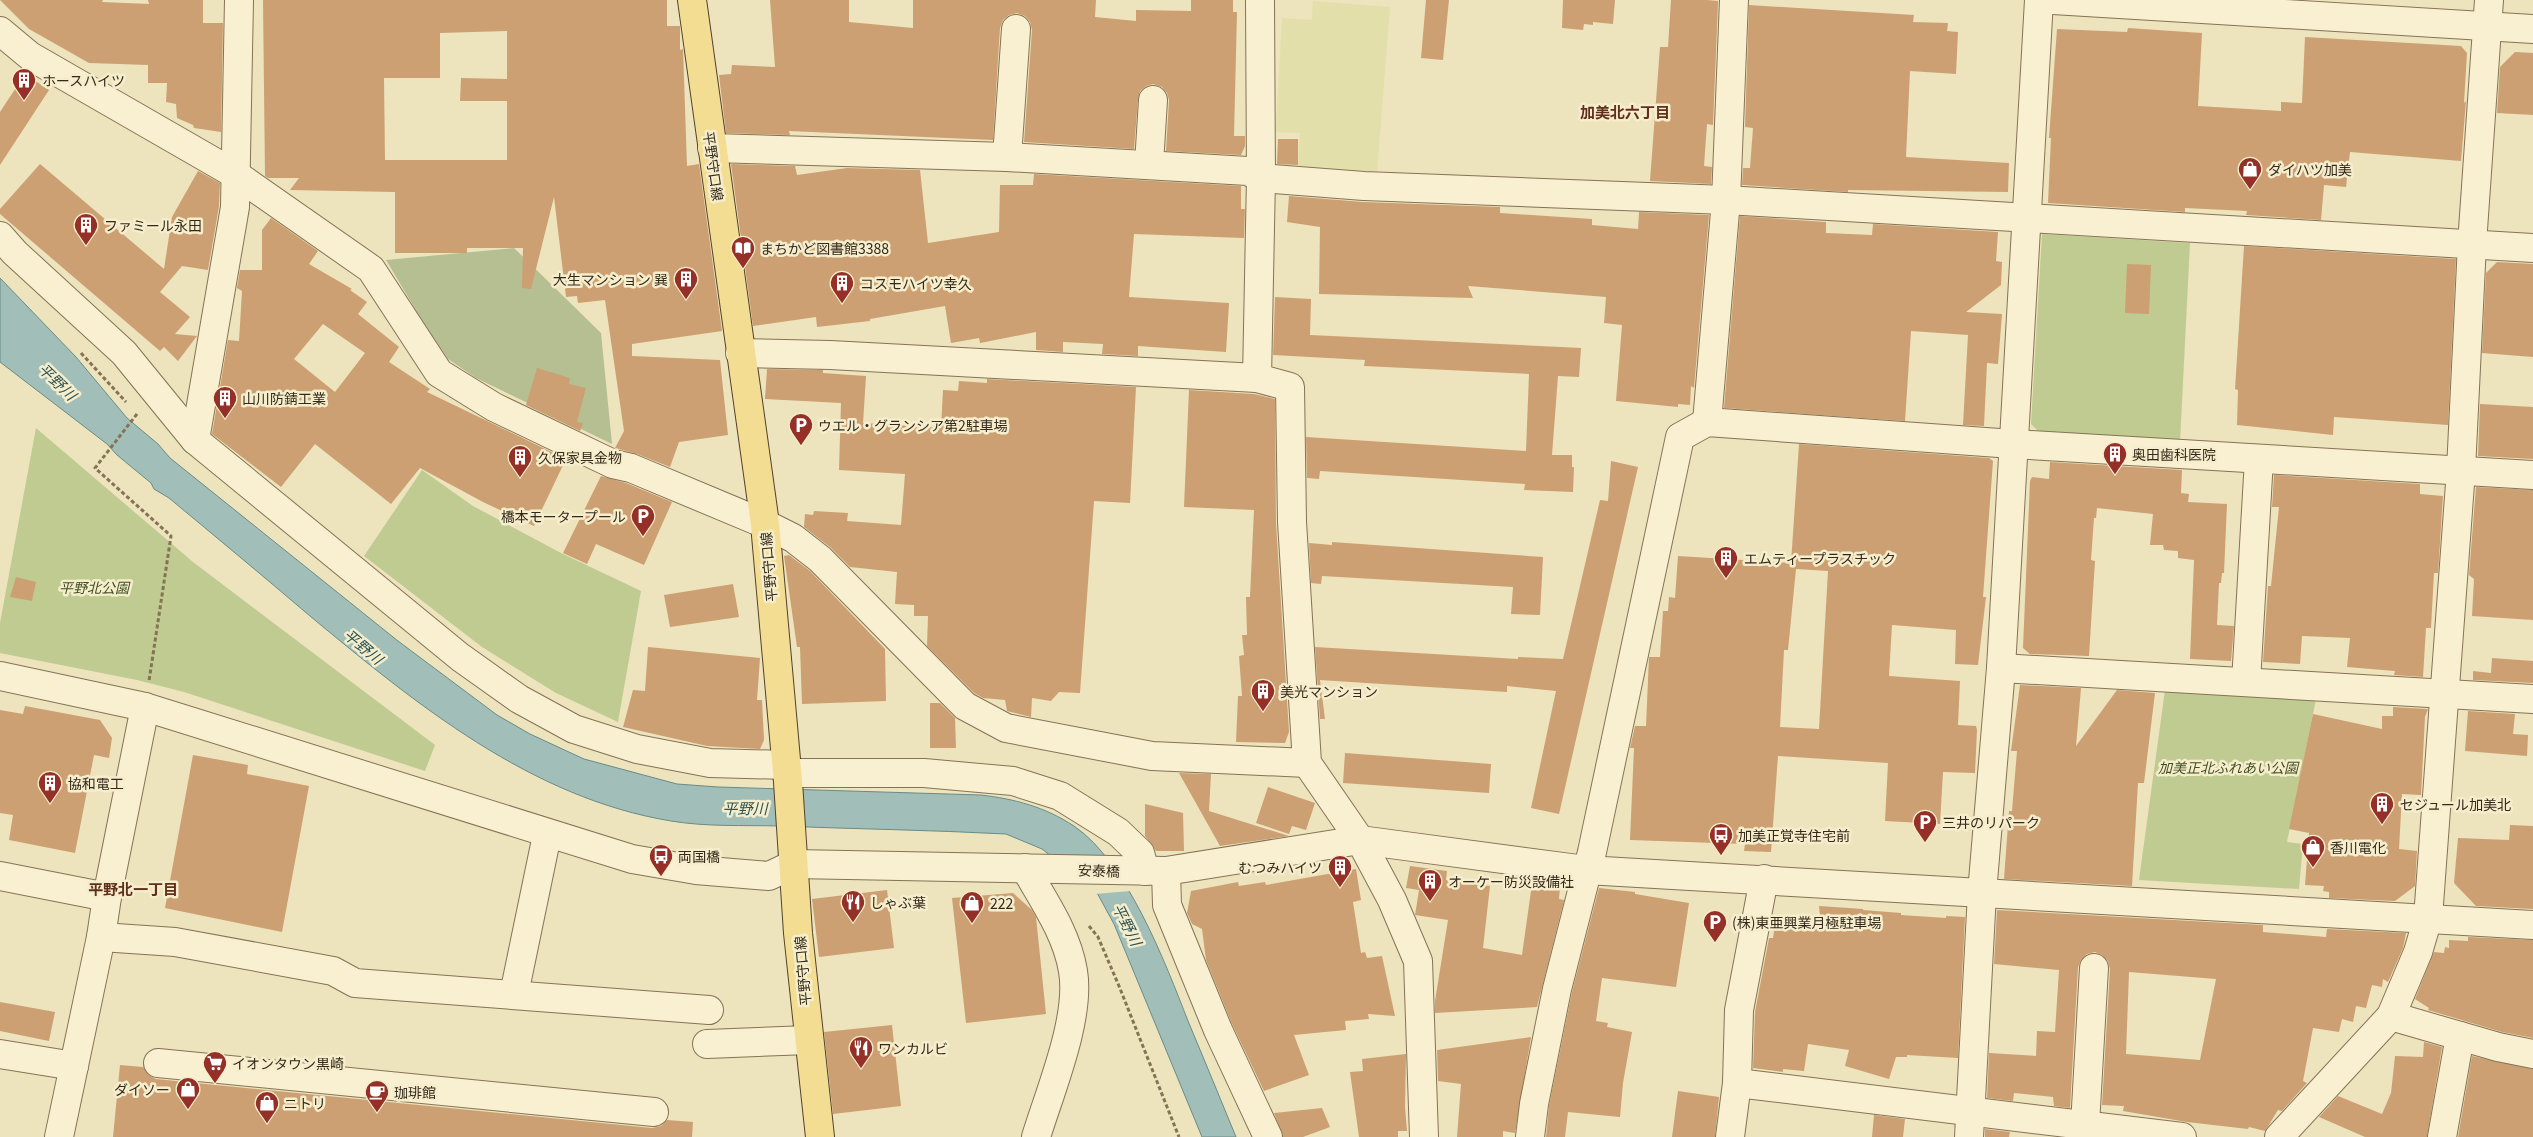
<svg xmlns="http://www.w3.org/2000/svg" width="2533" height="1137" font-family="Georgia,'Noto Sans JP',serif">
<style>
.farmland{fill:#e3dfaa}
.green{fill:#bfcb91}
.cemetery{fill:#b5bf91}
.water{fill:#a1beb9;stroke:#688c86}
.pier{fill:#ede3bd}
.building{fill:#cca072;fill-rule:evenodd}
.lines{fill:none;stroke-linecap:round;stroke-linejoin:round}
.minor-casing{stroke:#857356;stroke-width:30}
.major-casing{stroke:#52412b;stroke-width:30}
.path{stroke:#857356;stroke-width:3;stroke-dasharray:4 2.5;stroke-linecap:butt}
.minor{stroke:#f8f0d0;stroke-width:28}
.major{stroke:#f2dd93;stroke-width:28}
.labels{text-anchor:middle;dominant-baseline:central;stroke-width:5;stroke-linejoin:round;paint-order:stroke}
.poi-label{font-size:14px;fill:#342a1b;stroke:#f5edcc;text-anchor:start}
.street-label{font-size:14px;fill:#342a1b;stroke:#f5edcc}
.park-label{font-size:14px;font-style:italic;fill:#405022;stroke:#f5edcc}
.neighbourhood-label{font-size:15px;font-weight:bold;fill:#60301b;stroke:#f5edcc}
.water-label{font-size:15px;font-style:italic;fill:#2a5354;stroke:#f5edcc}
</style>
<rect width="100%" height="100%" fill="#ede3bd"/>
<path class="farmland" d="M1313,1L1390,7L1377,172L1298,166L1300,133L1276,132L1282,18L1312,20Z"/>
<g class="green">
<path d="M2042,234L2190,243L2180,442L2041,434L2031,424Z"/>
<path d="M36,428L193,562L435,745L425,771L184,692L137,680L0,653V623Z"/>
<path d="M422,470L473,506L561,553L641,591L618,722L556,693L482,647L364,556Z"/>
<path d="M2165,690L2316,699L2287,842L2303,844L2299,889L2139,880Z"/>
</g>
<path class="cemetery" d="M514,248L601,333L612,444L476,378L448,359L424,324L386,260Z"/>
<path class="water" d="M0,278L76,357L127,418L158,444L170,458L398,641L497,715L530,734L584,759L677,784L718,787L981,795C1015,799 1045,807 1074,826C1127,862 1165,962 1188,1021C1204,1059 1220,1098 1236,1137H1202L1114,924L1096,891L1042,849L1006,834C931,830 855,829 779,826C743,825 707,827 671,821C531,798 416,704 310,616C263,576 216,537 169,498L154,489L151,483L117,455L107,444L0,362Z"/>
<path class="pier" d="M1046,855L1108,857L1131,891L1095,894Z"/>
<g class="building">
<path d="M0,0H103L102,2L149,4L148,0H203V23H223L221,132L194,128L193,125L177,118L176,104L166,102L167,83H148V65L89,63L29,29Z"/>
<path d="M263,0H667V26H680V50L683,49L687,166L699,164L722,331L632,344V356L720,360L728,435L679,442L670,467L637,454L615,448L624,431L605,300L578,303L577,296L566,297L554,197L531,289L522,288L523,248H467V253H395V192L290,190L299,178H268L265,176ZM507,31V79L461,78L460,101H507V160H385L384,78H440V33Z"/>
<path d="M770,0H849V22L913,28V0H1096L1095,17L1136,21V10L1191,11V0H1233V12H1237L1234,136H1245V146L1241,155L1166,151L1169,100L1167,93L1162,87L1153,84L1146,86L1140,91L1138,99L1134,149L1024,142L1032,30L1030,22L1025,16L1017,13L1009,15L1003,20L1000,28L993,140L789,131L790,135L726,133L719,75L731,74L732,65L775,67Z"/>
<path d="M1426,0H1449L1443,60L1421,58Z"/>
<path d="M1563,0H1615L1613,24L1593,22V25L1584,24L1583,30L1562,28Z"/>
<path d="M1671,0H1706L1718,1V3L1713,125L1707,124L1704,166L1712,167L1711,184L1650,181L1660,47H1668Z"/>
<path d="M1749,5L1914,15L1913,22L1948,23L1947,31L1958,32L1956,74L1910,71L1906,157L2009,163L2008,192L1848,190V192L1742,185L1743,168H1750L1753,128L1745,127Z"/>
<path d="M2128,28L2202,33L2198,106L2281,111V102L2302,103L2305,37L2461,46L2467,53L2464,103L2466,101L2461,161L2350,152L2346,187L2324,185L2321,220L2246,215L2247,211L2185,208V212L2048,203L2051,138H2049L2057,29L2127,32Z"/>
<path d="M2515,52L2533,53V115L2497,113L2500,67Z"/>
<path d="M25,74L49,90L0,165V112Z"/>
<path d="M1278,139H1298V165L1277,164Z"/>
<path d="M40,164L164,269L172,217L198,171L220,183L219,206L208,270L182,266L160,292L190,317L175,334L197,336L178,361L164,347L160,351L0,214V209Z"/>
<path d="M731,164L795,166L797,175L847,168L920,170L928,243L999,232L1000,185H1033L1034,174L1241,186V209H1245L1244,238L1134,234L1129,297L1229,303L1226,352L1138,346V356L1102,354L1103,344L1063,342V352L1036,350V332L980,343L979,338L951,343L945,306L870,319V321L817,327L816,317L753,326Z"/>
<path d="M1289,196L1363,202L1500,207V213L1592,219V225L1638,229L1639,212L1709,215L1694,388L1691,386L1690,405L1678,404V407L1616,401L1622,325L1604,323L1606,297L1468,286L1473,298L1319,294L1320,227L1287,222Z"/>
<path d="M1740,216L1826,222V233L1872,235L1873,224L1998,232L1996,261L2002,262L2001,285L1966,312L2002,314L1998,364L1987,363L1984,426L1963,425L1968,335L1911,331L1905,421L1724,408Z"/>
<path d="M271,218L318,251L309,264L352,289L350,290L367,302L358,314L399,347L389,362L430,389L427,392L566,459L534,526L483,502L420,468L391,504L315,444L281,487L212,434L228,340L239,341L242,291L237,288L240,270H262V230ZM323,324L365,353L335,392L294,359Z"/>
<path d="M2244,246L2456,259L2448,425L2334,417L2333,435L2237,425L2238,390L2235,389Z"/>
<path d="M2497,262L2533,264V357L2482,353L2486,273Z"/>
<path d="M2127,264L2151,265L2149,314L2125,313Z"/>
<path d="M1275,297L1311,299L1310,335L1581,348L1579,377L1558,376L1552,455H1572V467H1574L1573,492L1524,490L1525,484L1320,471L1319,479L1307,478L1306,437L1526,451L1529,374L1364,366L1365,360L1273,355Z"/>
<path d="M537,368L570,378L569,384L586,388L577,422L583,423L580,431L526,405Z"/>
<path d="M767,369L823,370V373L866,376L863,423L941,428L943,390L958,391L959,381L987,383V379L1136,387L1130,503L1094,501L1080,693L1059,692L1051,701L1032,698L1031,717L1007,711L1005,700L983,698L974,693L927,646L928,616H914V605L895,604L897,572L850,567L830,547L804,527L805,514L813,515L814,511L848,513L847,521L901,525L905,474L839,470L841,403L765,399Z"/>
<path d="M1189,390L1254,394L1275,399L1276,523L1289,732L1285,743L1236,742L1238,696H1242L1239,656L1244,655L1242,635H1247L1246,597H1250L1254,510L1184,507Z"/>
<path d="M2480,404L2533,407V459L2478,456Z"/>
<path d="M1799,444L1989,458L1993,461L1983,597H1986L1978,665L1955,664L1956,630L1892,625L1889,676L1960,681L1958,725L1976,726L1977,730L1975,773L1943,772L1940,824L1885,821L1888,763L1778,756L1771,852L1744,851L1745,844L1630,840L1634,748H1630L1635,726H1646L1649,657H1660L1663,611H1668L1669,597L1675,598L1678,556L1791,563ZM1796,569L1828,571L1819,729L1780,727L1784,650H1788Z"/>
<path d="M1611,461L1638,467L1559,814L1531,808L1556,691L1507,686V692L1320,680L1325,719H1320L1315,647L1518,659V657L1563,659L1600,500L1608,501Z"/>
<path d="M2050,462L2182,470L2181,493L2189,494L2188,502L2227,504L2224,573H2222L2221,583H2219L2217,625L2234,626L2231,661L2190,659L2194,560L2178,558V551L2164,550L2163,545H2150L2153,514L2097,508L2096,518H2094L2091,560L2095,561L2089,656L2030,654L2023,648L2030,481L2032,477L2049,479Z"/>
<path d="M2274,475L2420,484V494L2443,496L2438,573H2434L2431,628H2426L2423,677L2394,675L2395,671L2347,667L2350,638L2302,636L2300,664L2263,662L2268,586H2271L2279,507H2272Z"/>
<path d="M601,476L626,483L672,502L644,565L596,544L587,564L563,553Z"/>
<path d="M2476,487L2533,490V620L2472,616L2474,579L2469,575Z"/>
<path d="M1332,542L1543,557L1540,615L1511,614L1513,587L1322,576L1321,584L1311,583L1309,543L1332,545Z"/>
<path d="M789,555L810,571L885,649L886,701L802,704L800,647H797L784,556Z"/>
<path d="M16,577L36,582L32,601L10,597Z"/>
<path d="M733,584L739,617L670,627L664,595Z"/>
<path d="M648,647L760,658L757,700H762L764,740L760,749L707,746L623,727L633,690L645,691Z"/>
<path d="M2492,658L2533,661V683L2473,680V671L2491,673Z"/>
<path d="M2020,685L2081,688L2076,746L2117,690L2155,693L2144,783H2138L2132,886L2004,879L2009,811H2012L2017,751H2011Z"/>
<path d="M930,703H940L955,718L956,748H930Z"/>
<path d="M25,706L100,720L112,738L109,758L94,755L75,853L9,840L13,815L0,813V710L23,714Z"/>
<path d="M2393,707L2428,709L2425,717L2421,795L2402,794L2399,849L2417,851L2415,886L2395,901L2329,898V892L2323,891L2324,886L2305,885L2309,833L2289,829L2313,714L2382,729V716H2393Z"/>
<path d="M2468,711L2515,714L2513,734L2528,735L2527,756L2465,751Z"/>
<path d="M1345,753L1491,764L1489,793L1343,783Z"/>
<path d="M193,755L248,765L247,774L309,786L282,932L165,908Z"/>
<path d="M1179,773L1211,774L1209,811L1289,836L1220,846Z"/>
<path d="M1268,787L1315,803L1306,830L1292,826L1289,834L1256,823Z"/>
<path d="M1145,804L1183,813L1184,851H1156L1145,836Z"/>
<path d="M2510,825L2533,826V909L2476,906L2454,883L2458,838L2509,840Z"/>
<path d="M1410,866L1447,871L1446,880L1490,886L1483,948L1522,955L1532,884L1560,887L1559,899L1564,900L1537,1007L1435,1013V1001L1448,920L1415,915L1419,890L1406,888Z"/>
<path d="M1356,869L1361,900L1353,902L1361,953L1365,952L1367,958L1382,956L1395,1016L1368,1014L1369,1019L1345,1021L1346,1030L1294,1035L1309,1075L1264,1091L1232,1024L1206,960L1202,929L1192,924L1187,913L1191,891L1238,882L1239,886L1265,882L1266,885Z"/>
<path d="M1599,888L1635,892V894L1689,903L1676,987L1602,978L1596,1021L1608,1023L1607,1027L1632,1032L1623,1083L1620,1117L1568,1112L1565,1137H1546L1549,1106L1572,992Z"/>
<path d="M887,890L894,948L819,957L812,899Z"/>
<path d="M1013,893L1032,910L1036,917L1046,1014L966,1023L952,898Z"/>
<path d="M1819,906L1863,909V910L1901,913V915L1946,918V916L1965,917L1958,1058L1907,1055V1057H1896L1889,1079L1845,1066L1849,1050L1808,1044L1804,1071L1783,1069V1072L1753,1068L1755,1012L1769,938H1773L1776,917L1821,925Z"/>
<path d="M1997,910L2263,925V932L2326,937L2327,929L2406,933L2403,948L2388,982L2383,979L2382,987L2372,985L2366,1008L2356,1006L2353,1022L2342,1019L2339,1032L2313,1028L2303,1081L2307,1083L2282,1111L2278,1110L2265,1131L2249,1127L2248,1129L2187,1122L2123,1111L2124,1106L2102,1105L2110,969L2108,961L2102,955L2095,952L2087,954L2081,960L2078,967L2070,1108L2054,1106L2053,1097L2014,1093L2013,1101L1987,1098L1989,1053L2036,1056L2037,1031L2055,1032L2059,970L1994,964ZM2129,972L2216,979L2200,1060L2126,1054Z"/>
<path d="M2468,937L2533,940V1038L2502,1032L2428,1010L2429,1008L2415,999L2434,952L2444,953L2445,947L2449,948V940L2468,941Z"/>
<path d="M0,1002L55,1012L49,1041L0,1031Z"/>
<path d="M892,1025L901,1106L833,1114L824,1032Z"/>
<path d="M1531,1037L1515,1133L1503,1131V1137H1457L1461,1084L1438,1081L1437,1050Z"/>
<path d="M2424,1042L2442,1047L2427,1137H2365L2319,1117L2338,1096L2382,1114L2391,1093L2395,1056L2423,1057Z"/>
<path d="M1406,1054L1405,1107L1407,1131H1398V1137H1359L1350,1072L1363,1071L1362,1059Z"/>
<path d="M2472,1056L2533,1069V1137H2458Z"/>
<path d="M120,1065L143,1067L149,1075L156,1079L652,1128L661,1126L667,1120L693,1122L692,1137H113Z"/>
<path d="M1678,1091L1719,1097L1715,1137H1672Z"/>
<path d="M1322,1108L1330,1127L1303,1137H1283L1274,1113Z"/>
<path d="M1874,1115L1905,1119L1903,1137H1872Z"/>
<path d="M1985,1129L2010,1132L2009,1137H1985Z"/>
</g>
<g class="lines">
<g class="minor-casing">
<g id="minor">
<path d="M2053,0L2533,29"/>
<path d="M0,31L30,56L235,174L371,269L439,373L494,407L613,464L631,468L765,524L793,538L820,559L965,706L1006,728L1152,756L1307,763"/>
<path d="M712,148L1007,157L1248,171L1261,178L1364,186L1726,200L2533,248"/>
<path d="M1007,157L1016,29"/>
<path d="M1149,164L1153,100"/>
<path d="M0,236L15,253L124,353L195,440L460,657L519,699L574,729L637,749L710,763L786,765"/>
<path d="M740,353L830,355L1257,378L1290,387L1292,522L1307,763L1360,840L1392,900L1418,961L1424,1137"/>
<path d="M1257,378L1261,178L1260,0"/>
<path d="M1707,422L1726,200L1734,0"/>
<path d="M195,440L235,207L239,0"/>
<path d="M2001,668L2533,699"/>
<path d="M0,676L145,707L632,859L696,870L769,876L794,864L1166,871L1360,840L1586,870L2533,925"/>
<path d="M2246,682L2259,459"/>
<path d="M787,773H924L1013,781L1060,796L1118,832L1140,853L1145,871"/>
<path d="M1025,868C1044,901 1067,934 1073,971C1081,1018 1050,1091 1036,1137"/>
<path d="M1166,871L1167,905L1218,1030L1268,1137"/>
<path d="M0,876L107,897"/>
<path d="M101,937L175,942L333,971L355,983L709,1010"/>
<path d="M514,994L547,835"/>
<path d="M2391,1016L2498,1047L2533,1054"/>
<path d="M707,1044L809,1040"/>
<path d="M0,1054L74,1066"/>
<path d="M158,1063L654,1112"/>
<path d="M1737,1083L2182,1137"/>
<path d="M2085,1125L2094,968"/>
<path d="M59,1137L101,937L107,897L145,707"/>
<path d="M1530,1137L1534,1104L1557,989L1592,852L1680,437L1707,422L2013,444L2533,475"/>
<path d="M1730,1137L1737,1083L1739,1010L1764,879"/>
<path d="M1969,1137L1982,893L2001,668L2039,0"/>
<path d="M2279,1137L2391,1016L2418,952L2428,918L2461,470L2472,244L2489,0"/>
<path d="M2442,1137L2460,1036"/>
</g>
</g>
<g class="major-casing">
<path id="major" d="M692,0L765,524L788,782L798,933L820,1137"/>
</g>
<g class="path">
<path d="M81,353L126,402"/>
<path d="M137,414L95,468L171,536L149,681"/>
<path d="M1089,926L1098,937L1119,986L1179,1137"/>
</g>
<use href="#minor" class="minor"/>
<use href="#major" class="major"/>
</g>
<defs>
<g id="building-pin" transform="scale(1.25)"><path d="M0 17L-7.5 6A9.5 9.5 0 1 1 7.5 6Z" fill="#943027" stroke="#f5edcc"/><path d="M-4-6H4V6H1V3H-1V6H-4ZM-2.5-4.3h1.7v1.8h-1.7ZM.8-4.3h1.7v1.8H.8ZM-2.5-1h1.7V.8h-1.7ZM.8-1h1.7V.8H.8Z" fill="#fff"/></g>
<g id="shop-pin" transform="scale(1.25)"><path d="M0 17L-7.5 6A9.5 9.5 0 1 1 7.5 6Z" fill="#943027" stroke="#f5edcc"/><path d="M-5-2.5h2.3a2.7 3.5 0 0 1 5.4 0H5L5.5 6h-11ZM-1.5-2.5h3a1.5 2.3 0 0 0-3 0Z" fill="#fff"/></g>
<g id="library-pin" transform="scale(1.25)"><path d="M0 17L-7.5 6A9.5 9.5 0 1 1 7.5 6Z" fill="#943027" stroke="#f5edcc"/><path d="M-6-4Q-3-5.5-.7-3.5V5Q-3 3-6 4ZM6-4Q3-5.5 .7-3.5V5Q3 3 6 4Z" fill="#fff"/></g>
<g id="parking-pin" transform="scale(1.25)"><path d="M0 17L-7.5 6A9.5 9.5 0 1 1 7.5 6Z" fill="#943027" stroke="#f5edcc"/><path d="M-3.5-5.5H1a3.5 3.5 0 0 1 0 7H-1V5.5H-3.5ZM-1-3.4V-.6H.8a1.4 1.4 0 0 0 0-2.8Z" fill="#fff"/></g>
<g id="bus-pin" transform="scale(1.25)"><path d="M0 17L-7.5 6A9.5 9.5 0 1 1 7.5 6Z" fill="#943027" stroke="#f5edcc"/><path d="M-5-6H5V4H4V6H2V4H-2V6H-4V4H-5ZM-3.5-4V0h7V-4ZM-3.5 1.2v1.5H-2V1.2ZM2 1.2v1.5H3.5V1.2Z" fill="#fff"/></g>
<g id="restaurant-pin" transform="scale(1.25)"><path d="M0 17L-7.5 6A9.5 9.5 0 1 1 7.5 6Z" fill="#943027" stroke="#f5edcc"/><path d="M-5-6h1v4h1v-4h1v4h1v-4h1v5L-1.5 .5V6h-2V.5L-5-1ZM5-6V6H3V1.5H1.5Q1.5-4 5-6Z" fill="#fff"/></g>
<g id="supermarket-pin" transform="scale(1.25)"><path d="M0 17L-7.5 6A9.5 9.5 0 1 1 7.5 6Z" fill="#943027" stroke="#f5edcc"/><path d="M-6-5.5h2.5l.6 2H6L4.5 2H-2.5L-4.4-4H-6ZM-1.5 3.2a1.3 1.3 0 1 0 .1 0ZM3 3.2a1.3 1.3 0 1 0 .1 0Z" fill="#fff"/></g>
<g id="cafe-pin" transform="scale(1.25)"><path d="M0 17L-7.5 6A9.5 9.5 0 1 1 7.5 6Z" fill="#943027" stroke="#f5edcc"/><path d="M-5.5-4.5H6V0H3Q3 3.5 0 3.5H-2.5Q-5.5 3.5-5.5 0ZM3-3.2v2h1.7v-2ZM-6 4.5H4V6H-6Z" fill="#fff"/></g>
</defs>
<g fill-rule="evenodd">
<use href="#building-pin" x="24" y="80"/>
<use href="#shop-pin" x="2250" y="169"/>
<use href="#building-pin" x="86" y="225"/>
<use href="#library-pin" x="743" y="248"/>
<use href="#building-pin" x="686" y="279"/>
<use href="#building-pin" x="842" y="283"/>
<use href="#building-pin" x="225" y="398"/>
<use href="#parking-pin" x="801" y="425"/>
<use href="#building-pin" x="2115" y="454"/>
<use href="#building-pin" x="520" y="457"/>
<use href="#parking-pin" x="643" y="516"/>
<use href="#building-pin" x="1726" y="558"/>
<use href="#building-pin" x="1263" y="691"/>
<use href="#building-pin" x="50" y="783"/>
<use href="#building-pin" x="2382" y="804"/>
<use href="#parking-pin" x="1925" y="822"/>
<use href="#bus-pin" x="1721" y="835"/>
<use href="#shop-pin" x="2313" y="847"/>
<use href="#bus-pin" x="661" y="856"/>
<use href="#building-pin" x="1340" y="867"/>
<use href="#building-pin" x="1430" y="881"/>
<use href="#restaurant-pin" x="853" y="902"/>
<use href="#shop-pin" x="972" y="903"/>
<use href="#parking-pin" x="1715" y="922"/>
<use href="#restaurant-pin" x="861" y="1048"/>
<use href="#supermarket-pin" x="215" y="1063"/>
<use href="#shop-pin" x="188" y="1089"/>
<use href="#cafe-pin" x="377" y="1092"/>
<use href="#shop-pin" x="267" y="1103"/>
</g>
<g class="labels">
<g class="poi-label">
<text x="42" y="80">ホースハイツ</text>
<text x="2268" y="169">ダイハツ加美</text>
<text x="104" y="225">ファミール永田</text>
<text x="760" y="248">まちかど図書館3388</text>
<text x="668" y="279" text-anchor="end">大生マンション 巽</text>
<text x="860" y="283">コスモハイツ幸久</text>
<text x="242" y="398">山川防錆工業</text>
<text x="818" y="425">ウエル・グランシア第2駐車場</text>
<text x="2132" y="454">奥田歯科医院</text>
<text x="538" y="457">久保家具金物</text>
<text x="626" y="516" text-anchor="end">橋本モータープール</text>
<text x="1744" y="558">エムティープラスチック</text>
<text x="1280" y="691">美光マンション</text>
<text x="68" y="783">協和電工</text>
<text x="2400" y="804">セジュール加美北</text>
<text x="1942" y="822">三井のリパーク</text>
<text x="1738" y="835">加美正覚寺住宅前</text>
<text x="2330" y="847">香川電化</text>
<text x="678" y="856">両国橋</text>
<text x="1322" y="867" text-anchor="end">むつみハイツ</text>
<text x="1448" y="881">オーケー防災設備社</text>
<text x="870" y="902">しゃぶ葉</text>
<text x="990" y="903">222</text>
<text x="1732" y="922">(株)東亜興業月極駐車場</text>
<text x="878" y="1048">ワンカルビ</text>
<text x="232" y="1063">イオンタウン黒崎</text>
<text x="170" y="1089" text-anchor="end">ダイソー</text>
<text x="394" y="1092">珈琲館</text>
<text x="284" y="1103">ニトリ</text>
</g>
<g class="street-label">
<text transform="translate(714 166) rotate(82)">平野守口線</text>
<text transform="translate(768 567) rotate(-95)">平野守口線</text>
<text transform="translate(1099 870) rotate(2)">安泰橋</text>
<text transform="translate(802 971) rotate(-95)">平野守口線</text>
</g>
<g class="park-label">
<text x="94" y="587">平野北公園</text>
<text x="2228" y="767">加美正北ふれあい公園</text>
</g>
<g class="neighbourhood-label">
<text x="1625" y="111">加美北六丁目</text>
<text x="133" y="888">平野北一丁目</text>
</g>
<g class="water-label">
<text transform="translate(58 381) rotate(44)">平野川</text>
<text transform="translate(364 646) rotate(40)">平野川</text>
<text x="745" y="807">平野川</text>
<text transform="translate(1128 924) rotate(63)">平野川</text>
</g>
</g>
</svg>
